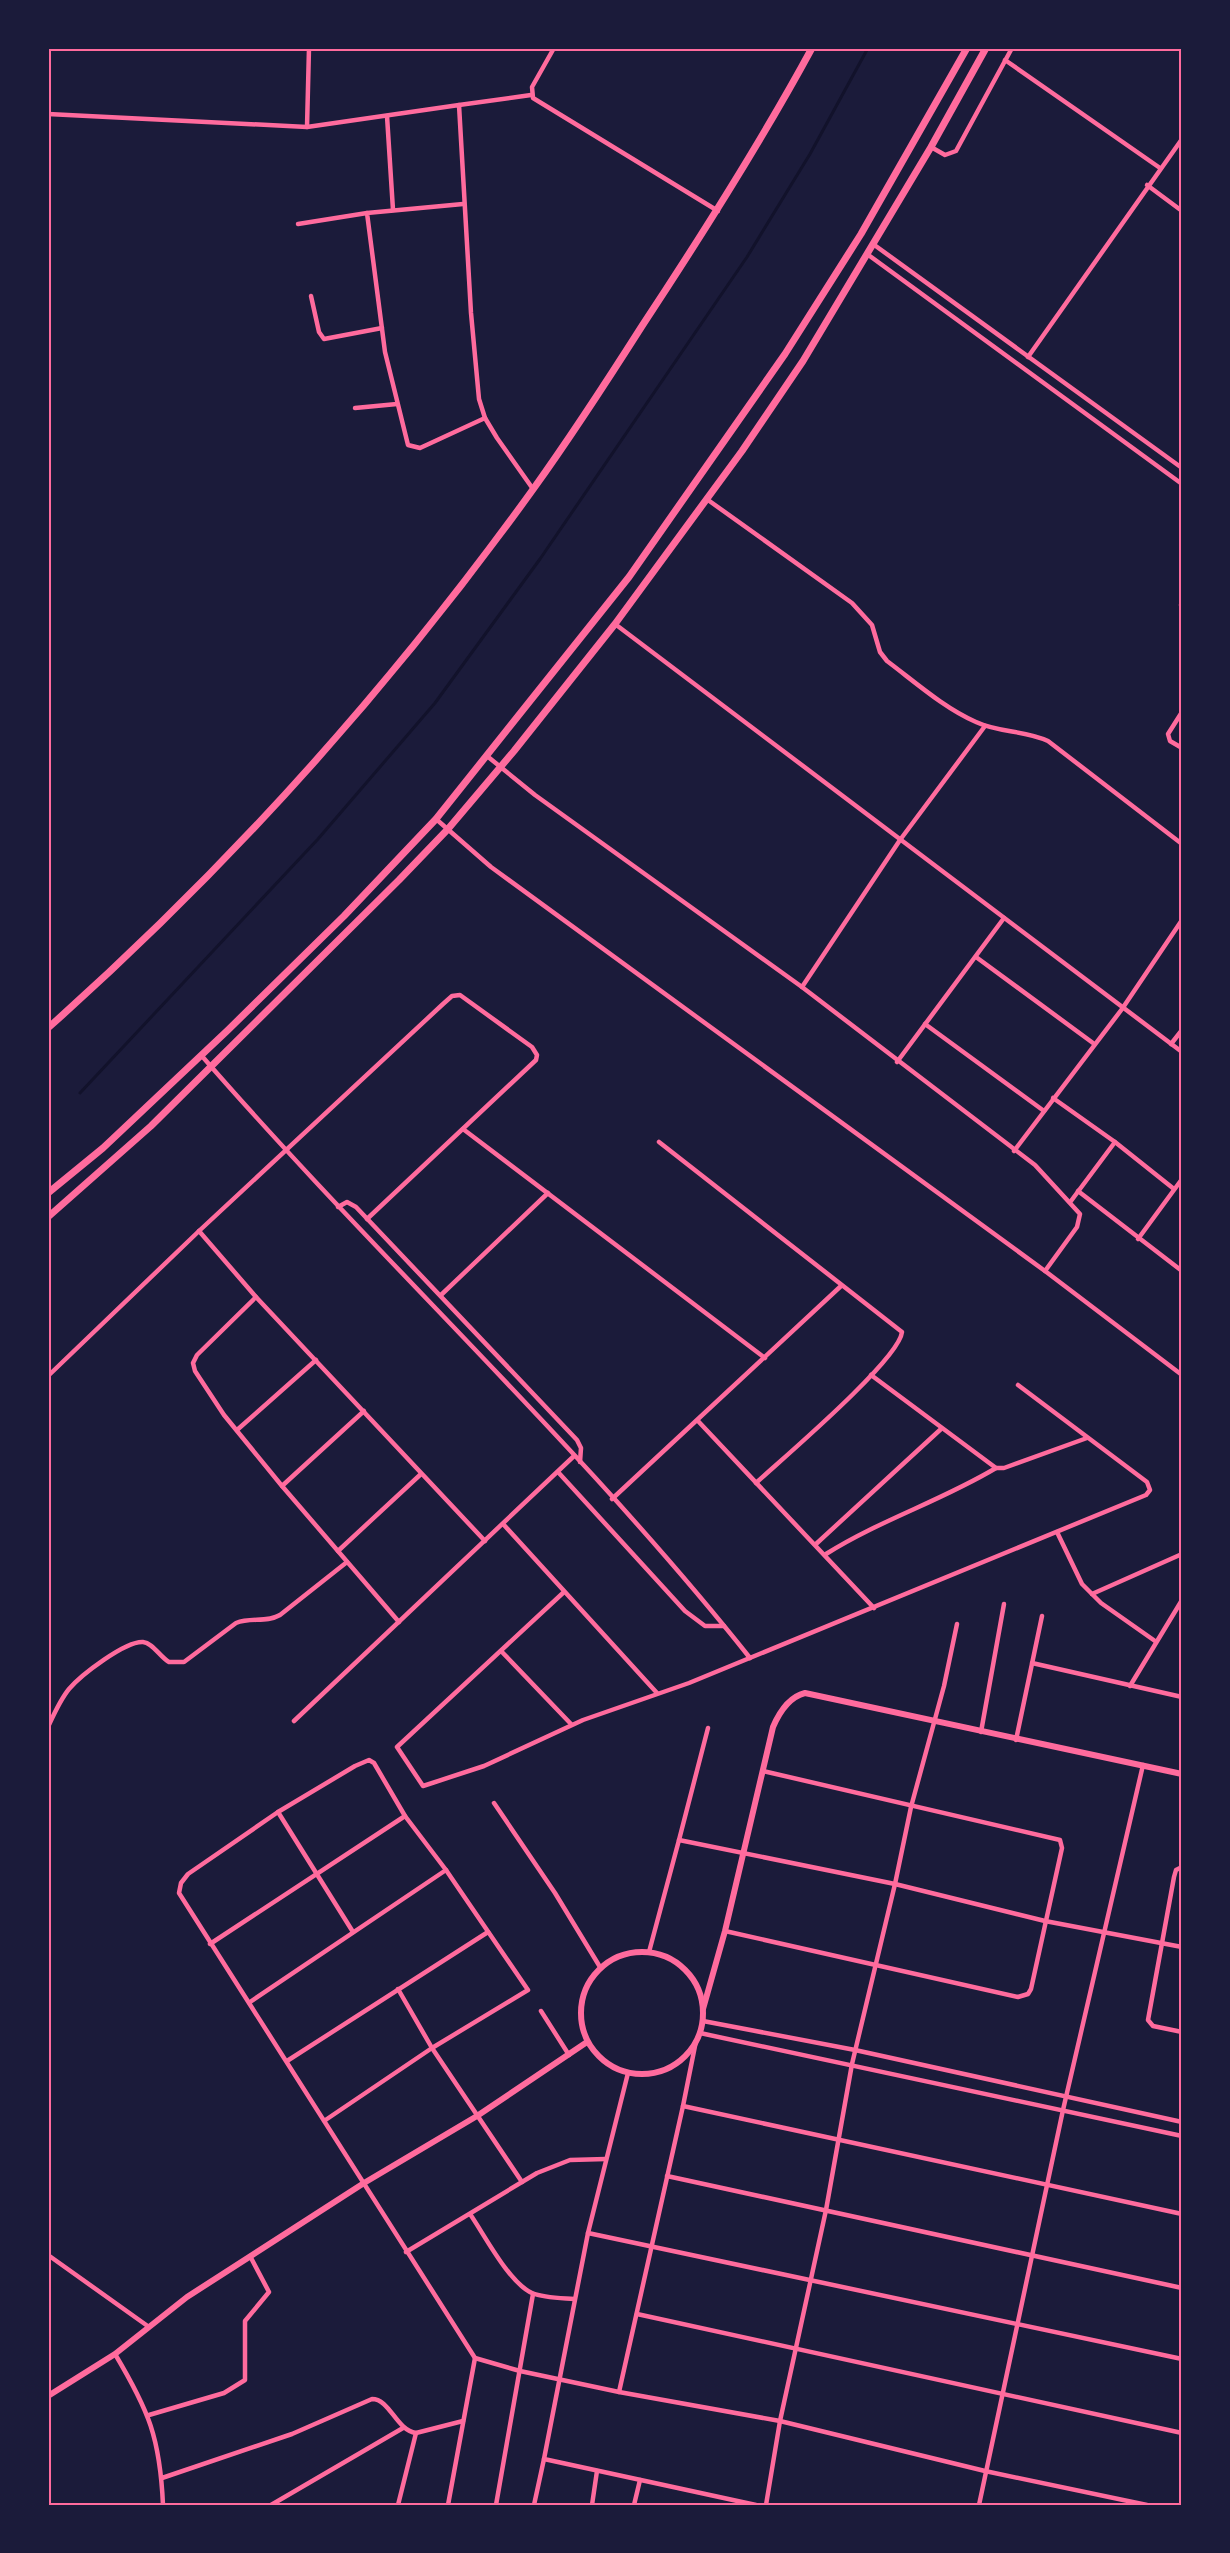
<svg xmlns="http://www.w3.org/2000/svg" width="1230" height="2553" font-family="'IBM Plex Sans',sans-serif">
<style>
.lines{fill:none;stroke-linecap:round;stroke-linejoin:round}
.stream{stroke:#12122b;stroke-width:3}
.minor{stroke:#ff6b9d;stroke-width:4.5}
.tertiary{stroke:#ff6b9d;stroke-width:6}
.secondary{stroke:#ff6b9d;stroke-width:7}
.neatline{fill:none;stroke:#ff6b9d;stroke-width:2}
</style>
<rect width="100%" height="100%" fill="#1b1b3a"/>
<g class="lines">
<path class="stream" d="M80,1093L318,839L435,703L540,559L747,257L810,154L868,48"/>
<g class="minor">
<path d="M554,48L532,87L533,98L718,211"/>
<path d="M1005,60L1160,168"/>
<path d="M459,105L531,95"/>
<path d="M48,114L307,127L459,105L471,313L479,399L485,418L497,438L533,489"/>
<path d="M387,116L393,210"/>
<path d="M307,127L309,48"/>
<path d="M931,147L945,155L956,151L1012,48"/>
<path d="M1147,185L1182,211"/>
<path d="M463,204L367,213L385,352L408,445L420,448L485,418"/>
<path d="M298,224L367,213"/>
<path d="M873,244L1182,468"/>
<path d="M867,254L1182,484"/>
<path d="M311,296L319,332L324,339L382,328"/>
<path d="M1028,357L1182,139"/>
<path d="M355,408L397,404"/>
<path d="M708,500L852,603L872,625L880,652L887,661C915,682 944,708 976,722C999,733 1025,730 1048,741L1182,844"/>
<path d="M1181,605L1182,606"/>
<path d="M615,624L1182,1052"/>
<path d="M1182,712L1168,734L1170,741L1182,748"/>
<path d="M487,756L535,795L802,987L1035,1165L1080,1214L1077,1227L1045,1271"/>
<path d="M436,819L491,867L1045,1271L1182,1375"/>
<path d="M976,957L1093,1043"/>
<path d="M802,987L900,840L985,726"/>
<path d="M925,1024L1044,1111"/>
<path d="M1171,1044L1182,1030"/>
<path d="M201,1055C379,1260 581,1445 750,1658"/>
<path d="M897,1062L1004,918"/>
<path d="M1053,1098L1115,1142L1174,1189"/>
<path d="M463,1129L765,1358"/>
<path d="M659,1142L902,1332C899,1360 782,1459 756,1483"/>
<path d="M1014,1151L1122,1009L1182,920"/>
<path d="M1078,1191L1182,1271"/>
<path d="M1071,1201L1115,1142"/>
<path d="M338,1207L347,1202L356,1207L577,1440L581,1448L580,1462"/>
<path d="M199,1231L256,1297L485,1541"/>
<path d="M1138,1239L1182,1179"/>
<path d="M441,1295L548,1193"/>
<path d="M256,1297L197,1355L193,1363L195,1371L224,1415L282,1486L399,1622"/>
<path d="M871,1375L996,1468H1004L1087,1438"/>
<path d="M48,1376L199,1231L443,1004L452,996L460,995L532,1047L537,1055L536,1060L367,1219"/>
<path d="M698,1421L874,1608"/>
<path d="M237,1430L316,1360"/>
<path d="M558,1472L685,1611L705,1626H724"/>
<path d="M282,1486L364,1411"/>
<path d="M612,1499L841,1286"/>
<path d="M504,1525L657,1693"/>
<path d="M1057,1532L1082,1584L1101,1603L1155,1641"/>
<path d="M816,1544L941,1429"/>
<path d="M338,1551L421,1474"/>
<path d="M826,1554C880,1520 941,1501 996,1468"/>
<path d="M564,1592L397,1747L423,1786L484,1766L583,1720L689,1683L1146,1495L1150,1490L1147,1482L1018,1385"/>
<path d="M1092,1594L1182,1554"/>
<path d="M502,1652L571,1724"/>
<path d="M1032,1663L1182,1697"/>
<path d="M1130,1686L1182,1600"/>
<path d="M294,1721L574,1456"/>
<path d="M48,1727C54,1714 60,1700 69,1689C81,1675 125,1641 143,1642C153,1643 160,1657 169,1662H184L236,1623C251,1617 266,1623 280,1615L347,1562"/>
<path d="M981,1732L1004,1604"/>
<path d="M1016,1740L1042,1616"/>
<path d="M494,1803L555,1893L600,1967"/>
<path d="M278,1812L353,1932"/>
<path d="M679,1840L708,1728"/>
<path d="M1182,1867L1176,1870L1174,1877L1148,2020L1153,2026L1182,2032"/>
<path d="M725,1931L1018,1997L1028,1994L1031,1989L1062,1848L1060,1840L763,1771"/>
<path d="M210,1944L405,1816"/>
<path d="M649,1952L679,1840L895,1884L1045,1921L1182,1947"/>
<path d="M398,1989L432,2048L522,2182"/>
<path d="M250,2002L446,1870"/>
<path d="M541,2011L569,2055"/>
<path d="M703,2021L855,2050L1182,2122"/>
<path d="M700,2033L1182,2136"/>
<path d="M696,2041L683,2106L1182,2214"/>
<path d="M287,2061L488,1932"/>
<path d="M628,2073L588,2233L544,2459L756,2505"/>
<path d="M324,2121L432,2048L528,1990L446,1870L405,1816L374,1763L369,1760L355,1766L278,1812L188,1874L181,1883L179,1893L475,2358L520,2371L619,2392L780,2421L985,2471L1147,2505"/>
<path d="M667,2176L1182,2288"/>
<path d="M470,2214C484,2234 509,2283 532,2293C544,2298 561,2298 574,2299"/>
<path d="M588,2233L1182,2359"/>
<path d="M406,2252L537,2173L570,2160L606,2159"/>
<path d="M48,2255L149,2327"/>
<path d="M637,2314L1182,2433"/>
<path d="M115,2354C149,2411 160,2438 163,2505"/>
<path d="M619,2392L683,2106"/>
<path d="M149,2415L224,2393L245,2380V2321L269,2292L250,2256"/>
<path d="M162,2478L292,2434L372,2399C390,2399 396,2430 416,2433L463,2421"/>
<path d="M271,2505L403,2428"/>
<path d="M398,2505L416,2433"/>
<path d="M448,2505L475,2358"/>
<path d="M496,2505L533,2294"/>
<path d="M534,2505L544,2459"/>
<path d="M592,2505L597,2471"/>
<path d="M634,2505L640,2480"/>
<path d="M766,2505L780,2421L826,2210L852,2064L895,1884L911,1807L944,1686L957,1624"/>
<path d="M979,2505L1063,2110L1143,1765"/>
</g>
<g class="tertiary">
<circle cx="642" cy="2013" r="61"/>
<path d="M703,2009L725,1931L773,1727C779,1713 789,1697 805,1693L1182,1774"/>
<path d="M48,2396L115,2354L187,2297L364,2183L477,2116L587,2042"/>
</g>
<g class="secondary">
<path d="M48,1028C229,867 393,684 534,488C572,435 607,381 642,326C702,235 760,144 812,48"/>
<path d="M48,1193L103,1148L228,1030L344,916L436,819L629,577L785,354L861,234L967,48"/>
<path d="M48,1217L151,1126L399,880L448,829L514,751L615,624L742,451L803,361L931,147L986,48"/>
</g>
</g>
<rect width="1230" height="2553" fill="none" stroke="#1b1b3a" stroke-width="99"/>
<rect x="50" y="50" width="1130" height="2454" class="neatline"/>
</svg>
